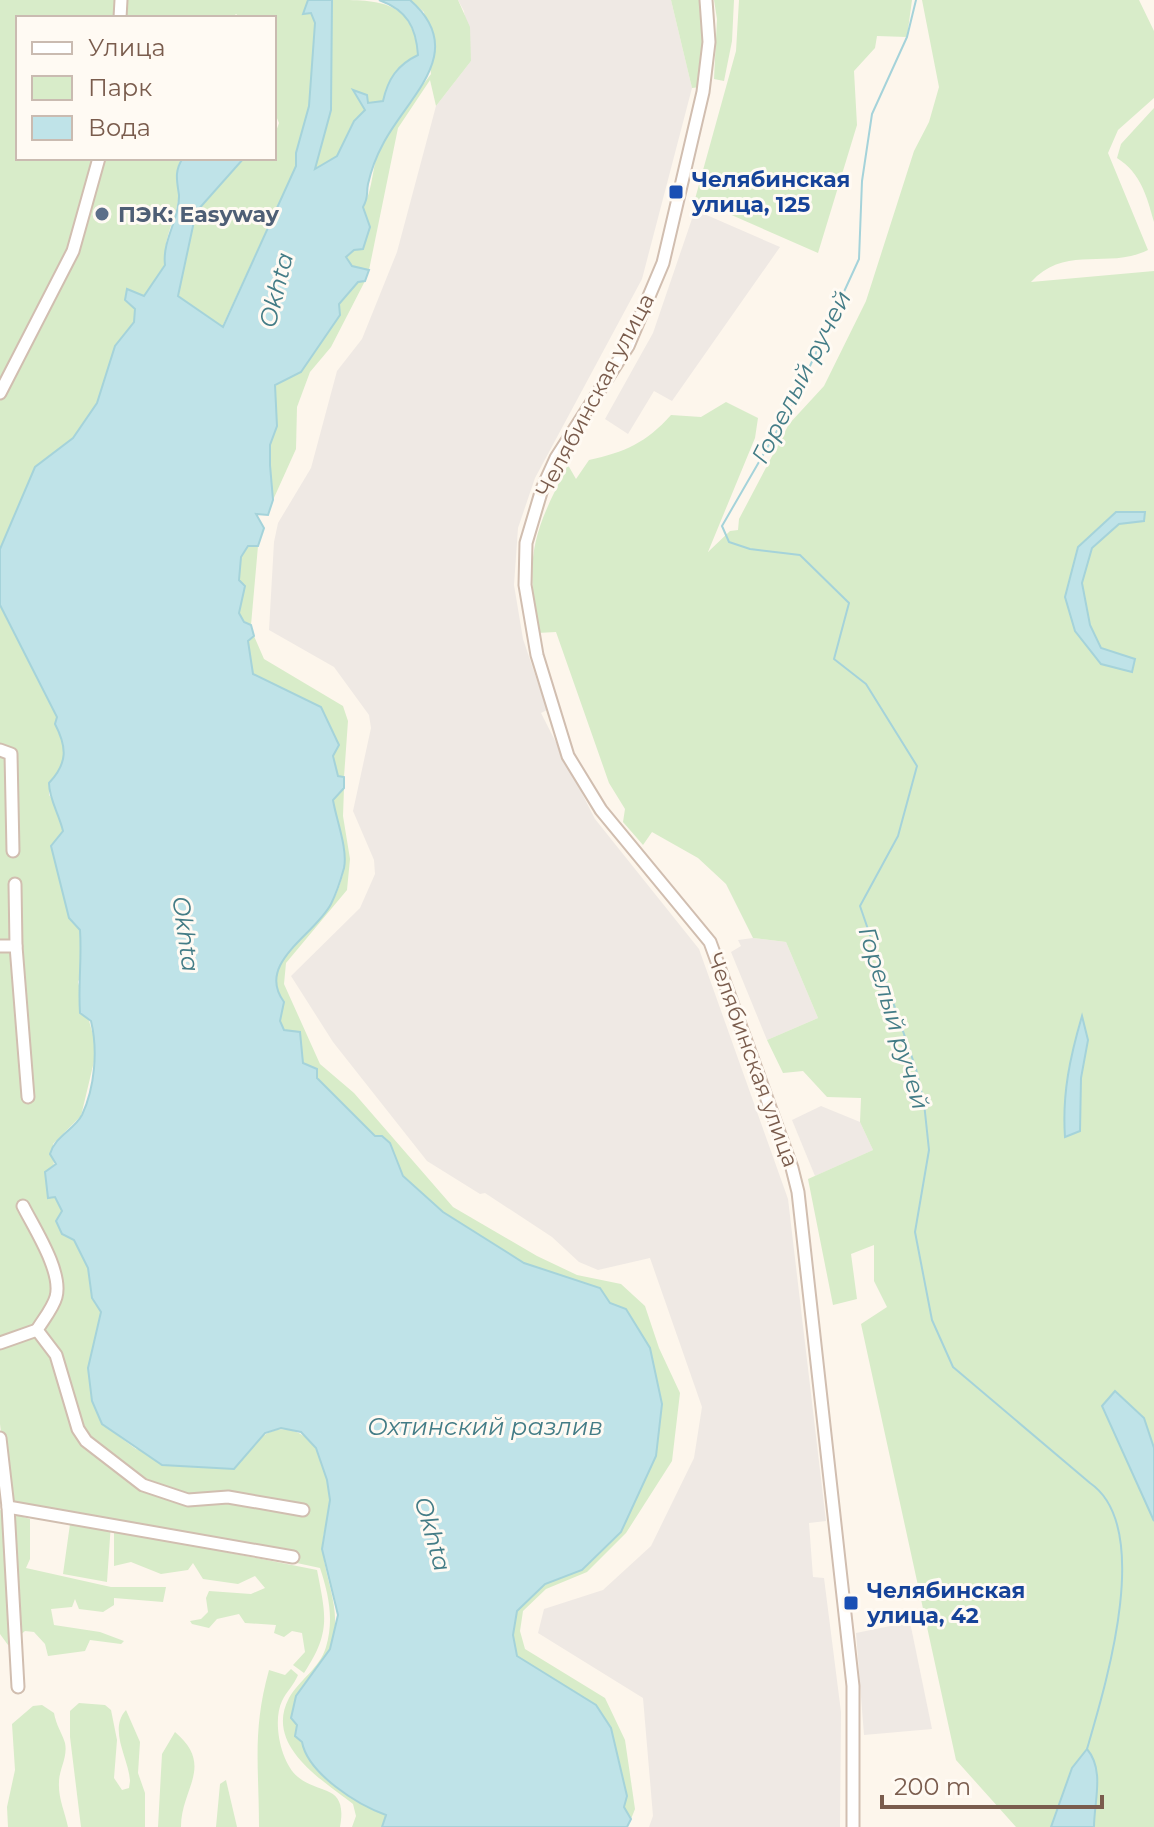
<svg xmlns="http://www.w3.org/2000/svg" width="1154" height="1827" font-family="Montserrat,sans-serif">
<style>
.industrial{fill:#efe9e4}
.green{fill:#d8ecc9}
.water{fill:#bfe3e8;stroke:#a5d3da;stroke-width:2}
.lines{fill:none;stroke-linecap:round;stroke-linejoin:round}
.stream{stroke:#a5d3da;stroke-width:2}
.minor-casing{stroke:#d1beb0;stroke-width:15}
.minor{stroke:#fff;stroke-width:11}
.transit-dot{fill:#1a4fb4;stroke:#fffaf3;stroke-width:3}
.service-dot{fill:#5c6f8a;stroke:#fffaf3;stroke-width:3}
.labels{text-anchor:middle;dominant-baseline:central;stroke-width:6;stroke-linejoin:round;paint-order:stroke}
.transit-label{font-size:22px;font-weight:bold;fill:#164399;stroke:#fffaf3;text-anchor:start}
.service-label{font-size:22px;font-weight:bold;fill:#4e5e75;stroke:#fffaf3;text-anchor:start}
.street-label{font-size:22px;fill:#7a5c4d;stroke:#fffaf3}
.water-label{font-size:24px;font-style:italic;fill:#437c86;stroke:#fffaf3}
</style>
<rect width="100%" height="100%" fill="#fdf6ec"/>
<g class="industrial">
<path d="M458,0H671L692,88L642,279L535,478L518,528L514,585L523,639L547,710L541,713L595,819L699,949L788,1199L826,1521L809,1523L813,1577L824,1578L841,1712L840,1827H649L653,1816L643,1698L538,1633L544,1609L603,1590L651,1546L694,1458L702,1407L650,1258L598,1270L579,1262L552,1237L485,1193L480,1194L427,1161L333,1042L291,976L360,908L375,874L374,860L353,811L371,728L369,715L334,667L269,630L274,542L278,523L311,468L337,371L362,339L397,252L436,106L471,61L464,11Z"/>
<path d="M695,210L780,247L672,401L654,391L628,434L605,419L653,333Z"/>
<path d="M753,938L786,942L818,1018L767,1040L731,952L741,946L738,940Z"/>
<path d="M821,1106L860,1122L873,1150L815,1176L792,1120Z"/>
<path d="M910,1622L932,1729L864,1735L856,1633Z"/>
</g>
<g class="green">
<path d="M0,0H308L304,14L311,13L315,23L309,106L296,153V166L222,327L178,296L196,212L244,158H274V137L279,123L274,111V18H241L236,14L232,18H18V158H183C175,170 180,182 179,195C176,219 162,240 165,264L144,297L127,290L135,309L134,322L115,346L97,403L73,438L35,467L0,549Z"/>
<path d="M332,0C380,0 413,0 418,55L383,101L368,103L354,92L366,110L354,121L337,156L314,170L331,110Z"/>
<path d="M410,0H458L470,27L471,61L436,106L430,80L398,128L369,270L352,266L346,257L354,250L363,249L370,227L363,207C371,194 372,175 376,159C384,129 413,99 431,74L424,12Z"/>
<path d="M671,0H700L705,27L701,87L692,88Z"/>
<path d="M714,0H734L732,41L724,81L714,79L717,19Z"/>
<path d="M739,0H912L907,37L877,36L875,48L854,71L857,125L818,253L695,199L736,51Z"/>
<path d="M922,0H1139L1154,31V98L1118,130L1108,153L1148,250C1107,270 1066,244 1031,282L1154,271V1448L1144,1418L1126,1457L1154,1521V1827H1094C1094,1802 1105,1770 1087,1749L1072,1768L1051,1827H1016L956,1760L861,1324L887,1307L874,1281V1245L851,1254L857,1299L833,1305L808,1179L873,1150L860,1122L861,1098L827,1097L803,1071L783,1073L767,1040L818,1018L786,942L753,938L726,884L698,858L652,832L643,845L623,822L625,809L609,783L556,632L537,633C527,552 531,537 568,465L576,479L589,460C625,452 646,443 671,415L701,417L726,402L758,418L755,438L708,552L730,531L738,530L739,519L789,424L824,386L866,301L914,151L929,122L939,87Z"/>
<path d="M1154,108V222C1147,197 1141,173 1117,158L1121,144Z"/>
<path d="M365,281L331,347L310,372L297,407L296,449L273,500L270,465V445L277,426L275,385L335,320L339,315V304L358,282Z"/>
<path d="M248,546H258L251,625L244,622L239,614L245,586L239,580L241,557Z"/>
<path d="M0,605L57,717L55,724C67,748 68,763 49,783V795L57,805L63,831L80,929L83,970L78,982L97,1049L81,1116L53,1144L55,1197L62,1211L56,1221L62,1234L74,1240L88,1268L92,1298L101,1312L88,1368L102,1424L136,1449L234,1469C250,1450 263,1425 290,1430C318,1436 330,1473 330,1499C330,1517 320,1536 323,1554C328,1588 343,1615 330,1649C319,1682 292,1683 297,1723C301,1752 351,1789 372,1810L387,1815L382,1827H352L356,1816L353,1804C322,1780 264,1745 289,1698C299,1680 320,1668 326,1647C334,1620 329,1595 320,1568L111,1523L107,1582L63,1574L71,1517L10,1504L0,1424Z"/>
<path d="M254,636L264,659L343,706L348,721L344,777H338L321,707L253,674L248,641Z"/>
<path d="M344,788L343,816L350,859L347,890L286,963L284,984L320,1064L354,1093L453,1207L537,1256L577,1275L621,1284L645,1306L659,1348L680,1393L672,1461L626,1533L587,1572L546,1589L523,1611L520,1631L525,1649L605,1698L625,1740L635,1809L631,1819L624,1807L627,1796L611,1728L596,1705L517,1656L513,1635L517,1611L545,1584L582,1570L621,1532L656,1456L610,1303L600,1288L524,1263L443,1212L403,1176L390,1143L375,1136L317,1078V1069L303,1064L300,1032L284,1030L280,1021L284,1002C256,964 311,935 329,907C336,898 343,878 344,867C347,847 336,819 333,800Z"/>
<path d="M0,1510L30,1519V1559L26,1568L111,1587H166L163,1602L114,1598V1605L103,1612L79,1609L75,1599L72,1607L51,1609L54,1625L100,1632L124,1641L121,1644L90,1640L85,1651L48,1656L45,1644L34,1632L25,1631L8,1645L0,1634Z"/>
<path d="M114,1530L317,1570C326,1616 331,1632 304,1673L293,1665L305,1652L302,1633L292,1631L284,1637L274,1633L276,1625L245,1623L239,1614L217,1619L209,1628L192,1624L190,1621L201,1619L208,1612L206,1598L209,1591L251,1594L265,1588L255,1576L238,1584L203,1579L193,1563L188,1570L161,1574L131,1562L114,1566Z"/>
<path d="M291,1669L298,1675C294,1685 286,1692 282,1701C272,1722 281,1763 298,1777C319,1795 348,1783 340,1827H259C259,1766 252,1731 269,1670L285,1675Z"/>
<path d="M79,1703L105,1705L111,1710L117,1740L114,1778L122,1790L129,1788L130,1781C129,1759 108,1730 126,1710L140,1742L138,1773L145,1793V1827H81L70,1737V1711Z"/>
<path d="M42,1705L54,1713C56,1725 62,1733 65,1743C68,1757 59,1769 59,1782C58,1798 65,1812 68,1827H8L7,1807L15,1770L12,1724L33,1706Z"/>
<path d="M175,1732C215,1766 181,1788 181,1827H158L162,1754Z"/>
<path d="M226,1780L237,1827H216L220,1784Z"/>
</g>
<g class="water">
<path d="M308,0H332L331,110L315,169L337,156L354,121L365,110L353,90L367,95L368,103L383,101C388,79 397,65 418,55C416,27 407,10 379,0H410C470,52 407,97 383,144C377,155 371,171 368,184C366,194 369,197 363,207L370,227L363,249L354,250L346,257L352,266L369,270L365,281L358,282L339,304L340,315L301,372L275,385L277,426L270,445V465L273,500L268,515L256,514L264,528L258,546H248L241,557L239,580L245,586L239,613L244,622L251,625L254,636L248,641L253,674L321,707L339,745L333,756L338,776L344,777V788L333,800C336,819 348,849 344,868C341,879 336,894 331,904C315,935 255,963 284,1002L280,1021L284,1030L300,1032L303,1063L317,1069V1078L375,1136H382L390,1143L403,1176L443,1212L524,1263L600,1288L610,1303L626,1309L650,1348L662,1404L656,1456L621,1532L582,1570L545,1584L517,1611L513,1635L517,1656L596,1705L611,1728L627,1796L624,1807L631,1819L627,1827H382L386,1815C358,1805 308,1774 302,1742L295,1736L297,1725L291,1718L296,1696L330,1649L338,1615L322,1549L330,1500L327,1480L316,1448L301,1432L281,1428L265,1433L234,1469L162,1465L102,1424L92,1401L88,1368L101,1312L92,1298L88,1268L74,1240L62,1234L56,1221L62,1211L55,1197L48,1198L45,1172L56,1164L50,1154C55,1136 74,1130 82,1115C95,1087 98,1050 91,1021L80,1013C78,984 82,959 80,930L69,918L51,846L63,831C59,814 49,799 49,783C68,763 67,747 55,724L57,717L0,605V549L35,467L73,438L97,403L115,346L134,322L135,309L125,300L127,289L144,296L165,265C162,240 180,218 179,195C177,181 174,171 183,158H244L196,212L178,296L223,327L296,166V153L309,106L315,23L311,13L303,14Z"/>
<path d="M1116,512H1145L1144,521L1119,524L1092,548L1082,583L1090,625L1101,648L1135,659L1132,672L1101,664L1075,631L1065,597L1078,547Z"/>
<path d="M1082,1016L1088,1040L1081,1078L1080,1131L1065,1137C1062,1094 1070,1057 1082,1016Z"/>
<path d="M1115,1391L1144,1418L1154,1448V1521L1102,1406Z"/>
<path d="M1087,1749C1105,1770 1094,1802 1094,1827H1051L1072,1768Z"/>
</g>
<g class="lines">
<path class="stream" d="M916,0L907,37L872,114L862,181L859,259L793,403L722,526L729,542L750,549L800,555L849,603L834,659L866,684L917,766L898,836L860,906L916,1069L924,1103L929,1150L915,1232L932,1320L953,1367L1090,1483C1154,1527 1106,1684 1087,1749"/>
<g class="minor-casing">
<g id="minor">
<path d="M706,0L709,42L703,92L663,263L628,346L556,458L542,489L526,543L525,585L537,655L568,756L601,810L710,942L792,1168L798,1192L853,1686V1827"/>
<path d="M120,18L121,0"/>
<path d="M0,393L73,251L99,158"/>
<path d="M0,750L11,754L13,851"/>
<path d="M15,884L16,946L28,1097"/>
<path d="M0,946H16"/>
<path d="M23,1206C34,1228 63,1272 56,1297C53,1308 43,1320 37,1330L56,1355L78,1429L86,1441L143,1485L188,1500L228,1497L303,1510"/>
<path d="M0,1343L37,1330"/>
<path d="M0,1438L8,1507L18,1687"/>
<path d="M8,1507L293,1557"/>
</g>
</g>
<use href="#minor" class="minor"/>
</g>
<g class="transit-dot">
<rect x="668" y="184" width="16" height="16" rx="4"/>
<rect x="843" y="1595" width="16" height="16" rx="4"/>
</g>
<circle class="service-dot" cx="102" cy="214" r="8"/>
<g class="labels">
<g class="transit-label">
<text x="692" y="179">Челябинская<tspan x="692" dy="25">улица, 125</tspan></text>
<text x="867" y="1590">Челябинская<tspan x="867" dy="25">улица, 42</tspan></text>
</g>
<g class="service-label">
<text x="118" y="214">ПЭК: Easyway</text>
</g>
<g class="street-label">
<text transform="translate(595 395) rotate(-62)">Челябинская улица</text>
<text transform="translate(753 1060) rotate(70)">Челябинская улица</text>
</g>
<g class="water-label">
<text transform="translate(276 290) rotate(-76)">Okhta</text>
<text transform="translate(801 377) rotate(-63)">Горелый ручей</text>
<text transform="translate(186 934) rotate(82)">Okhta</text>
<text transform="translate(894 1018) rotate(73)">Горелый ручей</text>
<text x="485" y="1426">Охтинский разлив</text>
<text transform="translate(433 1534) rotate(74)">Okhta</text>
</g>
</g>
<rect x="16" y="16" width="260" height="144" fill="#fffaf3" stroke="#cabbb1" stroke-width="2"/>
<rect x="32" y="42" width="40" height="12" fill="#ffffff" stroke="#cabbb1" stroke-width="2"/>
<text x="88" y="56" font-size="24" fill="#7a5c4d">Улица</text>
<rect x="32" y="76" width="40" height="24" fill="#d8ecc9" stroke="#cabbb1" stroke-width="2"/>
<text x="88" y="96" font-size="24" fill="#7a5c4d">Парк</text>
<rect x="32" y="116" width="40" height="24" fill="#bfe3e8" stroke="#cabbb1" stroke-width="2"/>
<text x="88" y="136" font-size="24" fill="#7a5c4d">Вода</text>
<path d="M882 1795v12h220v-12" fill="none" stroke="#7a5c4d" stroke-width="4"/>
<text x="894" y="1795" font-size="24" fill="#7a5c4d" stroke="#fffaf3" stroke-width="6" paint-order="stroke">200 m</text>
</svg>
